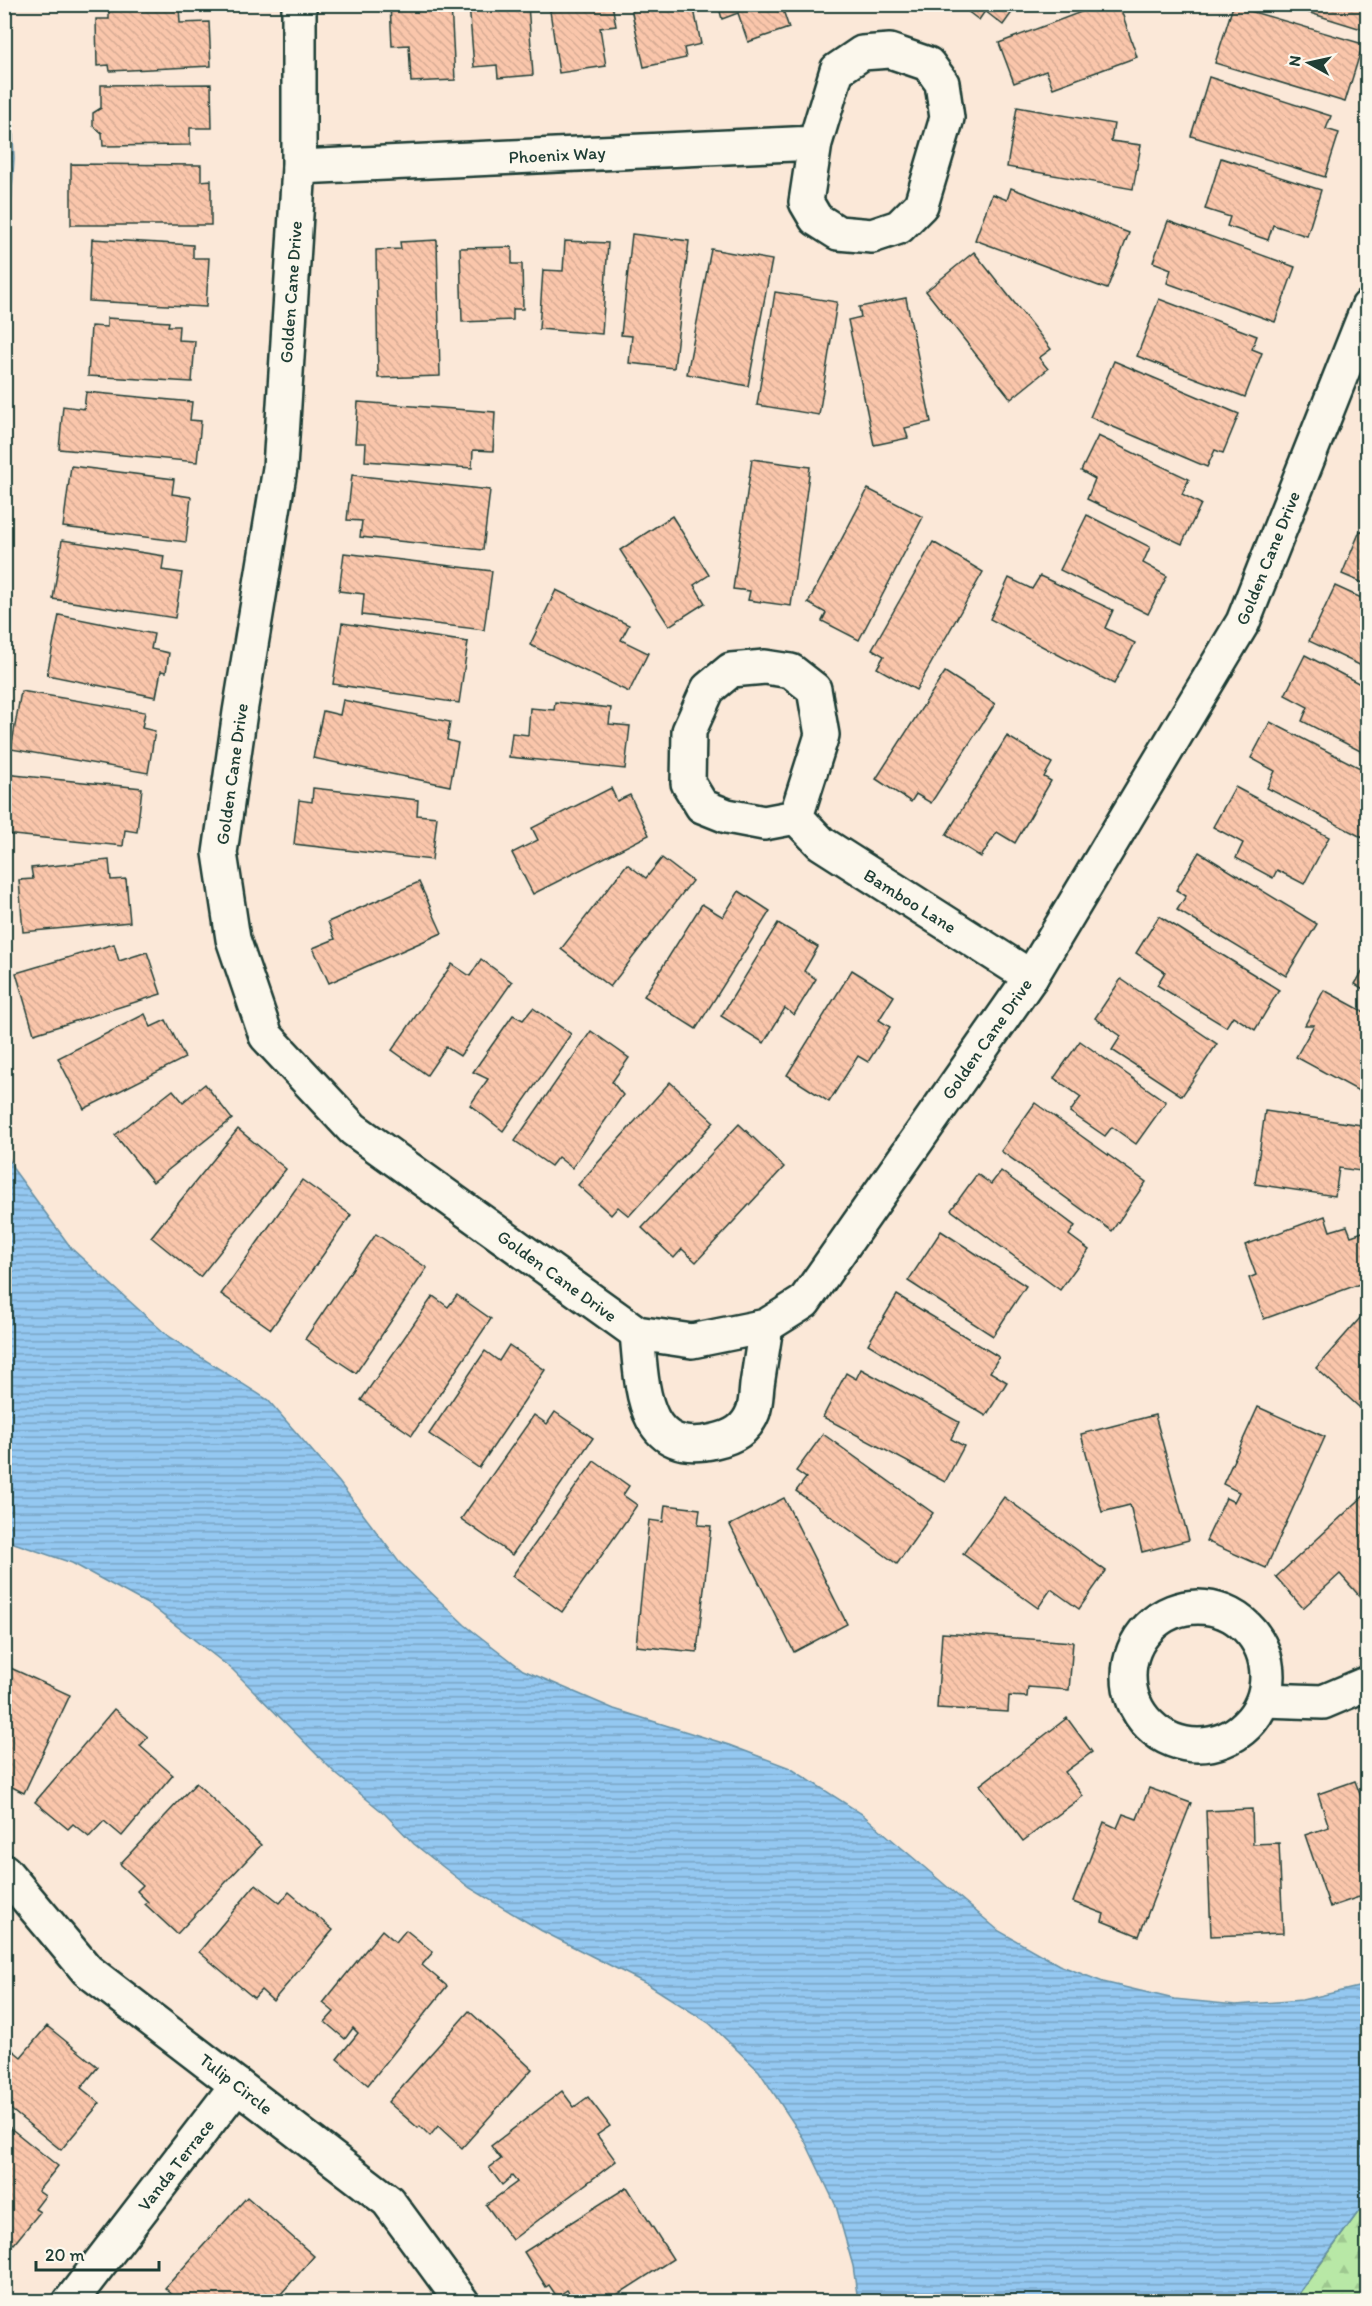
<svg xmlns="http://www.w3.org/2000/svg" width="1372" height="2306" font-family="Itim,sans-serif">
<style>
.forest{fill:url(#forest-firs);stroke:#6c926d;stroke-width:1.5}
.water{fill:url(#water-rules);stroke:#6590a5;stroke-width:1.5}
.building{fill:url(#building-back-hatch);stroke:#1f3d34;stroke-width:1.5}
.lines{fill:none;stroke-linecap:round;stroke-linejoin:round}
.minor-casing{stroke:#1f3d34;stroke-width:38}
.minor{stroke:#fbf7ec;stroke-width:33}
.labels{text-anchor:middle;dominant-baseline:central;stroke-width:5;stroke-linejoin:round;paint-order:stroke}
.street-label{font-size:18px;fill:#1f3d34;stroke:#fbf7ec}
</style>
<defs>
<pattern id="forest-firs" width="22" height="20" patternUnits="userSpaceOnUse" patternTransform="scale(1.5)"><rect width="22" height="20" fill="#b8e8a6"/><path d="M5 1l3.5 6h-7zM16 11l3.5 6h-7z" fill="#9ec890"/></pattern>
<pattern id="water-rules" width="6" height="5" patternUnits="userSpaceOnUse" patternTransform="scale(1.5)"><rect width="6" height="5" fill="#94c8f1"/><path d="M0 2.5h6" fill="none" stroke="#78a4c4"/></pattern>
<pattern id="building-back-hatch" width="6" height="6" patternUnits="userSpaceOnUse" patternTransform="scale(1.5)"><rect width="6" height="6" fill="#fac6ab"/><path d="M-1 5l2 2M0 0l6 6M5-1l2 2" fill="none" stroke="#d6ab94"/></pattern>
</defs>
<rect width="100%" height="100%" fill="#fbe8d8"/>
<filter id="ink" filterUnits="userSpaceOnUse"><feTurbulence type="fractalNoise" baseFrequency=".0167" numOctaves="2"/><feDisplacementMap in="SourceGraphic" scale="12" xChannelSelector="R" yChannelSelector="G"/><feConvolveMatrix kernelMatrix="1 2 1 2 8 2 1 2 1" color-interpolation-filters="sRGB"/></filter>
<g filter="url(#ink)">
<path class="forest" d="M1367,2200V2301L1293,2302Z"/>
<g class="water">
<path d="M7,5L14,158L5,306L4,5Z"/>
<path d="M5,1150L14,1170L72,1249L169,1337L268,1400L339,1482L399,1562L465,1625L523,1670L614,1709L729,1745L790,1768L862,1814L999,1931L1059,1965L1103,1982L1174,1999L1236,2005L1302,2000L1367,1985V2200L1293,2301H858L853,2266L836,2206L804,2139L759,2071L709,2023L649,1985L542,1931L470,1888L414,1844L385,1814L336,1774L233,1670L151,1606L72,1563L5,1540Z"/>
</g>
<g class="building">
<path d="M390,4H451L455,80L411,82L409,45L392,46Z"/>
<path d="M469,4H528L533,75L498,78L497,65L474,67Z"/>
<path d="M549,4H612L616,26L600,28L606,66L559,73Z"/>
<path d="M630,4H693L701,44L684,48L686,58L644,67Z"/>
<path d="M718,4H781L789,28L748,42L738,13L722,19Z"/>
<path d="M958,4H1018L1003,25L985,11L979,20Z"/>
<path d="M1102,4H1119L1137,57L1053,88L1046,71L1014,83L999,43Z"/>
<path d="M1281,4H1368V31Z"/>
<path d="M179,6L180,23L209,22L211,66L110,71L109,65L97,66L96,19H109V10Z"/>
<path d="M1233,6L1363,44L1345,102L1215,63Z"/>
<path d="M1209,77L1331,116L1326,129L1339,133L1325,177L1191,136Z"/>
<path d="M211,84L212,128H190V145L103,146L102,133L93,126V113L101,108V85Z"/>
<path d="M1017,107L1114,124L1111,141L1141,145L1133,189L1007,167Z"/>
<path d="M1221,158L1321,190L1307,236L1273,225L1268,240L1227,226L1230,217L1205,209Z"/>
<path d="M71,164L201,165V181L211,180V225H71Z"/>
<path d="M1011,188L1129,233L1107,289L975,240L992,194L1007,200Z"/>
<path d="M1168,221L1295,267L1275,322L1167,283L1171,269L1153,262Z"/>
<path d="M632,234L689,241L674,368L629,363L632,336L621,335Z"/>
<path d="M92,239L193,245V258H209L206,307L89,301Z"/>
<path d="M437,240L440,376L378,378L376,250L401,249L400,242Z"/>
<path d="M565,241L608,243L602,334L539,329L543,270L563,271Z"/>
<path d="M512,247V264H522L523,309H513V320L462,322L460,248Z"/>
<path d="M711,249L772,260L748,386L687,374Z"/>
<path d="M974,252L1051,349L1039,358L1048,369L1011,399L926,291Z"/>
<path d="M775,292L837,302L819,415L757,405Z"/>
<path d="M906,298L931,422L905,428L908,438L874,445L848,320L861,317L859,307Z"/>
<path d="M1159,299L1257,336L1252,349L1262,353L1245,397L1137,356Z"/>
<path d="M107,318L169,322L168,326H179L178,340L195,341L192,382L88,376L91,326L107,327Z"/>
<path d="M1114,361L1239,414L1223,453L1215,450L1207,467L1090,417Z"/>
<path d="M86,392L192,402L190,420L201,421L197,462L59,449L63,406L84,409Z"/>
<path d="M358,402L495,412L493,451L473,450L472,468L365,461L366,443H355Z"/>
<path d="M1098,436L1189,479L1182,494L1201,504L1182,544L1087,499L1095,479L1081,471Z"/>
<path d="M752,459L810,467L791,606L748,600L750,591L733,589Z"/>
<path d="M71,466L174,479L172,494L191,497L186,542L63,527Z"/>
<path d="M352,475L490,490L483,550L360,537L362,521L347,520Z"/>
<path d="M868,489L923,517L859,640L822,621L826,613L808,603Z"/>
<path d="M1087,515L1150,547L1143,563L1167,576L1148,614L1060,570Z"/>
<path d="M672,516L709,575L694,585L705,603L669,626L620,550Z"/>
<path d="M1360,531L1368,534V585L1342,574Z"/>
<path d="M62,540L164,556L162,570L182,573L175,618L53,599Z"/>
<path d="M933,542L983,572L916,690L877,668L884,656L872,649Z"/>
<path d="M344,553L492,571L484,630L362,615L364,594L339,591Z"/>
<path d="M1040,576L1113,610L1105,628L1135,643L1114,684L990,619L1009,578L1032,589Z"/>
<path d="M1335,586L1368,601V669L1309,641Z"/>
<path d="M556,590L629,625L621,640L648,653L629,692L530,645Z"/>
<path d="M59,615L154,634L151,649L169,653L166,672L161,671L156,697L47,675Z"/>
<path d="M342,623L468,642L459,703L333,684Z"/>
<path d="M1305,655L1368,688V755L1302,721L1308,707L1285,695Z"/>
<path d="M945,672L995,704L931,803L916,794L911,802L876,779Z"/>
<path d="M21,691L145,712L142,728L155,731L148,773L11,749Z"/>
<path d="M343,700L450,722L447,740L458,743L450,786L313,758L323,711L340,715Z"/>
<path d="M555,702L611,708L609,724L630,726L625,769L509,757L512,733L528,735L530,708L554,710Z"/>
<path d="M1270,722L1368,772L1367,840L1267,788L1275,771L1251,758Z"/>
<path d="M1007,736L1052,763L1044,777L1051,781L1015,843L997,832L981,857L946,835Z"/>
<path d="M4,774L142,788L137,832L125,830L123,846L4,834Z"/>
<path d="M1235,787L1329,837L1304,884L1277,870L1273,878L1236,858L1243,843L1213,827Z"/>
<path d="M313,788L418,800L417,815L437,817L432,860L294,844L299,800L312,802Z"/>
<path d="M611,788L617,801L630,795L649,835L533,894L512,853L538,840L532,828Z"/>
<path d="M1199,852L1317,924L1286,976L1177,910L1186,896L1176,890Z"/>
<path d="M662,858L692,881L610,987L561,949L627,864L646,878Z"/>
<path d="M109,860L111,880L126,879L130,922L23,932L19,880L33,879L31,868Z"/>
<path d="M419,882L442,933L329,983L313,948L335,939L328,922Z"/>
<path d="M739,891L770,911L696,1029L644,996L702,904L723,917Z"/>
<path d="M1159,916L1279,990L1255,1030L1233,1016L1226,1027L1157,985L1165,972L1136,953Z"/>
<path d="M778,923L818,947L804,971L816,979L794,1015L785,1008L764,1043L721,1016Z"/>
<path d="M114,944L119,961L147,952L161,994L34,1034L16,973Z"/>
<path d="M481,959L512,982L460,1056L446,1047L427,1075L392,1050L452,964L470,976Z"/>
<path d="M1368,962V992L1355,984Z"/>
<path d="M852,970L894,996L879,1020L890,1027L868,1062L858,1056L829,1102L787,1075Z"/>
<path d="M1121,979L1217,1044L1182,1096L1112,1050L1121,1036L1095,1018Z"/>
<path d="M1324,990L1368,1014V1096L1296,1057L1314,1025H1305Z"/>
<path d="M533,1008L571,1034L503,1131L470,1105L488,1079L473,1072L513,1015L523,1020Z"/>
<path d="M145,1014L151,1027L166,1020L185,1058L84,1109L58,1058Z"/>
<path d="M591,1031L629,1058L612,1082L623,1095L572,1168L558,1157L551,1166L515,1141Z"/>
<path d="M1080,1041L1166,1102L1136,1144L1112,1127L1105,1136L1070,1112L1081,1097L1054,1078Z"/>
<path d="M670,1082L714,1122L629,1216L618,1207L611,1215L578,1185Z"/>
<path d="M205,1084L232,1119L153,1182L115,1135L173,1090L183,1102Z"/>
<path d="M1035,1103L1146,1182L1112,1231L1001,1151Z"/>
<path d="M1265,1111L1368,1126V1172L1339,1168L1335,1196L1255,1184Z"/>
<path d="M739,1124L784,1167L696,1262L682,1249L674,1258L642,1228Z"/>
<path d="M238,1129L286,1169L200,1277L151,1237Z"/>
<path d="M1001,1171L1075,1226L1069,1235L1089,1250L1060,1290L951,1210L977,1174L991,1184Z"/>
<path d="M302,1180L351,1215L271,1329L221,1294Z"/>
<path d="M1325,1216L1330,1231L1347,1226L1351,1236L1368,1230V1281L1264,1319L1249,1278L1256,1275L1245,1245Z"/>
<path d="M941,1231L1026,1286L993,1336L908,1281Z"/>
<path d="M376,1234L427,1268L356,1373L305,1339Z"/>
<path d="M457,1295L491,1319L412,1435L361,1400L433,1296L448,1307Z"/>
<path d="M897,1295L999,1357L990,1372L1007,1382L986,1416L868,1344Z"/>
<path d="M1368,1309V1415L1316,1368Z"/>
<path d="M509,1345L545,1370L479,1468L429,1434L485,1351L499,1361Z"/>
<path d="M861,1369L959,1422L951,1439L964,1446L945,1482L823,1417L846,1373L856,1379Z"/>
<path d="M1258,1407L1325,1437L1266,1568L1206,1541L1226,1498L1234,1502L1239,1492L1223,1484Z"/>
<path d="M555,1412L593,1438L512,1555L461,1519L534,1415L547,1424Z"/>
<path d="M1155,1415L1189,1540L1142,1552L1130,1505L1102,1512L1081,1434Z"/>
<path d="M823,1434L933,1513L897,1564L796,1491L806,1478L796,1471Z"/>
<path d="M594,1461L629,1486L623,1495L637,1505L562,1612L512,1576Z"/>
<path d="M1368,1492V1593L1362,1599L1340,1574L1303,1608L1276,1577Z"/>
<path d="M1004,1497L1106,1571L1079,1609L1051,1589L1038,1608L963,1554Z"/>
<path d="M784,1498L847,1624L794,1652L730,1525Z"/>
<path d="M665,1505L700,1509L698,1525L711,1526L697,1652L636,1646L649,1520L663,1522Z"/>
<path d="M942,1633L1073,1642L1069,1690L1028,1687L1027,1697L1009,1696L1008,1712L937,1708Z"/>
<path d="M4,1665L70,1695L24,1793L4,1783Z"/>
<path d="M114,1709L148,1737L140,1746L173,1775L122,1836L104,1821L89,1837L73,1824L68,1829L35,1802Z"/>
<path d="M1067,1718L1092,1752L1065,1772L1083,1796L1023,1841L980,1785Z"/>
<path d="M1355,1781L1368,1815V1894L1330,1907L1305,1835L1329,1827L1318,1794Z"/>
<path d="M196,1783L261,1845L177,1934L145,1904L148,1902L137,1891L143,1885L120,1864Z"/>
<path d="M1149,1788L1191,1803L1139,1936L1102,1921L1104,1914L1073,1902L1104,1822L1117,1828L1123,1814L1137,1819Z"/>
<path d="M1252,1809L1253,1844L1279,1843L1283,1933L1211,1936L1206,1811Z"/>
<path d="M256,1884L280,1903L289,1892L333,1930L273,2001L261,1990L254,1998L199,1952Z"/>
<path d="M382,1930L396,1942L406,1930L433,1952L422,1965L447,1986L368,2085L337,2059L358,2033L353,2028L345,2039L325,2022L334,2012L323,2003Z"/>
<path d="M469,2011L532,2069L462,2148L438,2126L430,2136L420,2126L418,2128L388,2102Z"/>
<path d="M47,2026L98,2067L81,2088L100,2103L61,2150L4,2104V2055L10,2048L21,2057Z"/>
<path d="M562,2091L574,2107L588,2097L610,2126L597,2135L616,2161L512,2240L486,2205L517,2182L512,2176L502,2185L489,2168L501,2159L491,2146Z"/>
<path d="M4,2123L58,2166L38,2191L45,2196L35,2209L40,2212L14,2244L4,2237Z"/>
<path d="M627,2187L673,2259L606,2302H575L567,2290L557,2297L549,2285L546,2287L524,2252Z"/>
<path d="M247,2197L314,2256L274,2302H180L165,2288Z"/>
</g>
<g class="lines">
<g class="minor-casing">
<g id="minor">
<path d="M299,4V167L280,468L240,712L220,853L233,939L266,1036L353,1129L637,1333L692,1341L766,1326L804,1302L1031,977L1243,622L1368,307"/>
<path d="M299,167L815,143L837,70L862,53L890,51L928,64L942,83L947,118L921,205L899,227L872,236L838,233L816,219L806,202L815,143"/>
<path d="M796,817L764,823L727,816L702,806L688,783L689,731L708,689L731,670L765,667L791,671L814,689L822,735L796,817L821,843L1031,977"/>
<path d="M637,1333C642,1385 641,1459 715,1441C733,1437 746,1430 753,1412C756,1404 756,1394 757,1385C760,1365 763,1345 766,1326"/>
<circle cx="1198" cy="1676" r="69"/>
<path d="M1264,1700L1323,1702L1368,1683"/>
<path d="M4,1871L87,1970L388,2201L462,2302"/>
<path d="M70,2302L237,2085"/>
</g>
</g>
<use href="#minor" class="minor"/>
</g>
</g>
<g class="labels">
<g class="street-label">
<text transform="translate(557 155) rotate(-3)">Phoenix Way</text>
<text transform="translate(291 292) rotate(-86)">Golden Cane Drive</text>
<text transform="translate(1268 558) rotate(-68)">Golden Cane Drive</text>
<text transform="translate(232 774) rotate(-82)">Golden Cane Drive</text>
<text transform="translate(910 901) rotate(32)">Bamboo Lane</text>
<text transform="translate(987 1039) rotate(-55)">Golden Cane Drive</text>
<text transform="translate(557 1276) rotate(36)">Golden Cane Drive</text>
<text transform="translate(236 2084) rotate(38)">Tulip Circle</text>
<text transform="translate(176 2165) rotate(-52)">Vanda Terrace</text>
</g>
</g>
<rect width="1372" height="2306" fill="none" stroke="#fbf7ec" stroke-width="24"/>
<rect x="12" y="12" width="1348" height="2282" fill="none" stroke="#1f3d34" stroke-width="2" filter="url(#ink)"/>
<g transform="translate(1309 63) rotate(278)" stroke="#fbf7ec" stroke-width="4.5" paint-order="stroke">
<path d="M0-4.5L10 22L0 15L-10 22Z" fill="#1f3d34"/>
<text y="-9" font-size="16" font-weight="bold" text-anchor="middle" fill="#1f3d34">N</text>
</g>
<path d="M36 2261v9h123v-9" fill="none" stroke="#1f3d34" stroke-width="3"/>
<text x="45" y="2261" font-size="18" fill="#1f3d34" stroke="#fbf7ec" stroke-width="4.5" paint-order="stroke">20 m</text>
</svg>
